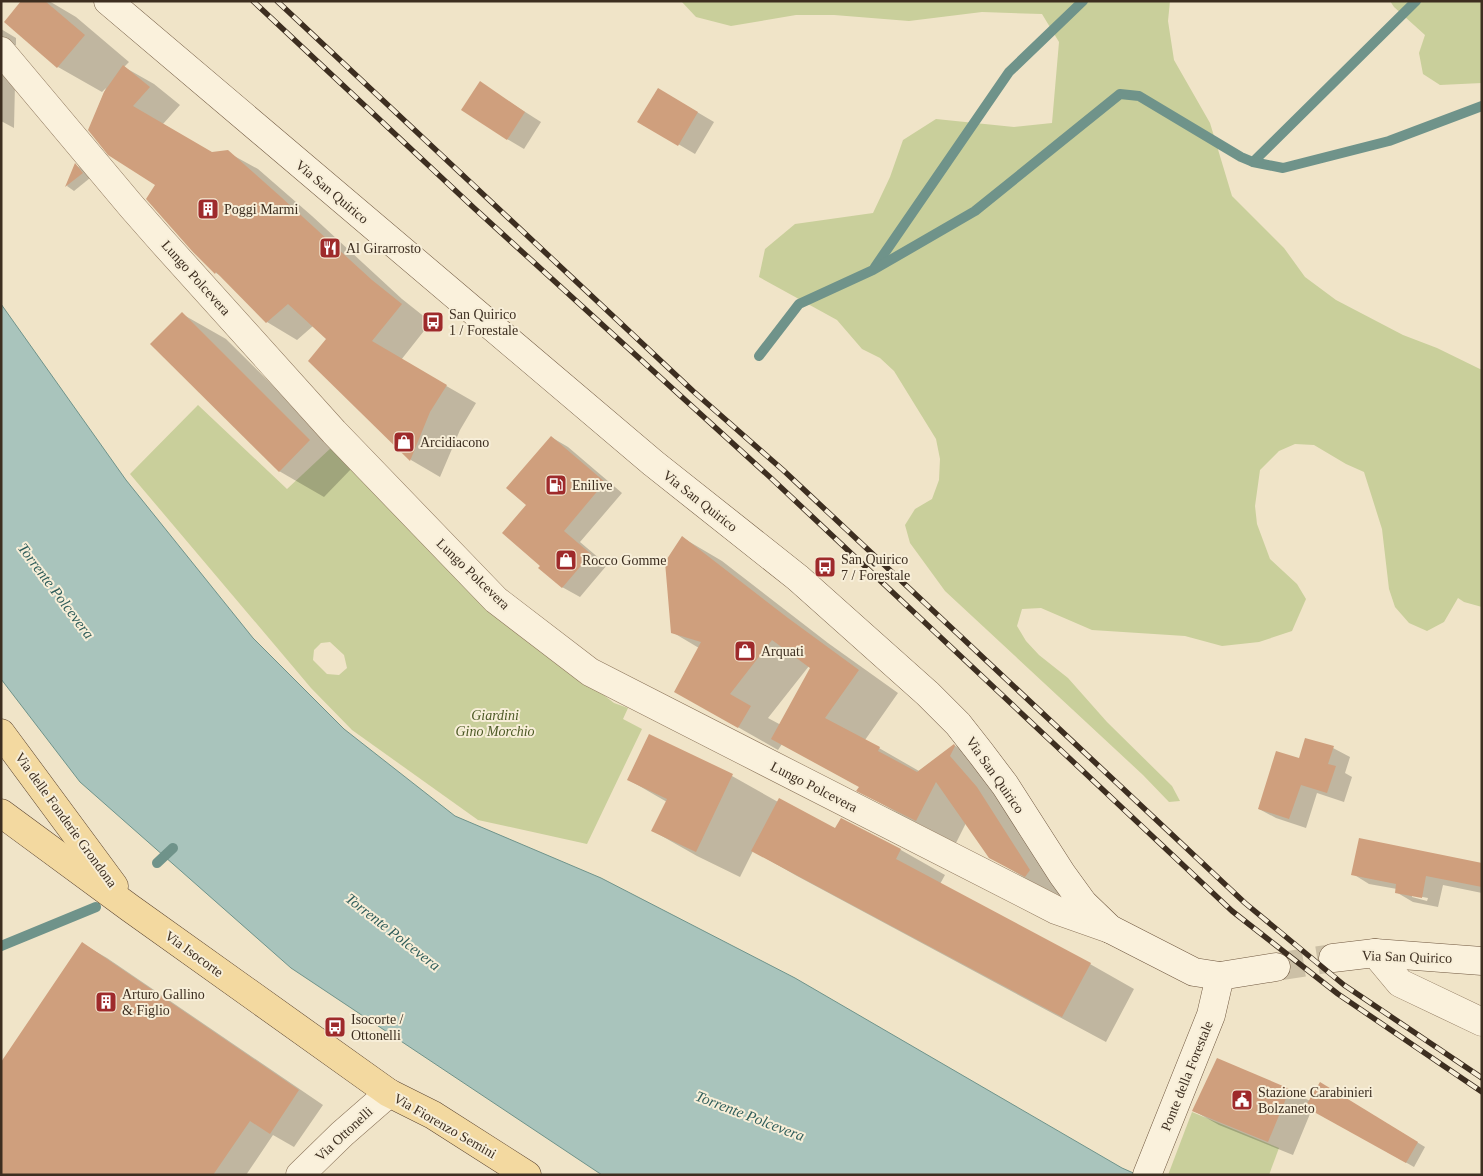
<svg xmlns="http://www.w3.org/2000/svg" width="1483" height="1176" font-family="'Times New Roman',serif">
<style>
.green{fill:#c9cf9b;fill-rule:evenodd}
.water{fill:#a9c4bc;stroke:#6f938a}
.shadow{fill:#0003;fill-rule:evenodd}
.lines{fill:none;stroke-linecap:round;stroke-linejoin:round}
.stream{stroke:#6f938a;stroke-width:10}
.building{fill:#cf9f7d}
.secondary-tunnel{stroke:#ccc0a6;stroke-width:28;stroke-dasharray:28 14;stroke-linecap:butt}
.minor-casing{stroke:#8d765c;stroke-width:29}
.secondary-casing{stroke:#6f573f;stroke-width:29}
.primary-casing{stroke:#5b4430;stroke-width:29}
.minor{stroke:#faf1dc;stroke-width:28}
.secondary{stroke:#faf1dc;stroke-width:28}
.primary{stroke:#f3d9a0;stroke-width:28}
.rail-casing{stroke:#3d2e20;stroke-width:5.5}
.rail{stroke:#f7eed8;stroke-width:4;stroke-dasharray:11;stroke-linecap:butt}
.labels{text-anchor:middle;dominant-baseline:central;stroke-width:4;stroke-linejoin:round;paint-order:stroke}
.street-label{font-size:14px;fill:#3d2e20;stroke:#f7eed8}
.poi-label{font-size:14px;fill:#3d2e20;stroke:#f7eed8;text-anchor:start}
.park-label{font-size:14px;font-style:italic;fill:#4d5a26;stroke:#f7eed8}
.water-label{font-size:15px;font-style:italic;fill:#2f5d5a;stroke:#f7eed8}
</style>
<rect width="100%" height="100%" fill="#f0e4c8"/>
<g class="green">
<path d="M681,1H1170L1168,21L1174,60L1210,123L1232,196L1284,248L1305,277L1336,300L1403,335L1437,348L1482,370V607L1464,602L1458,598L1444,622L1427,631L1409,623L1395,607L1389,589L1382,529L1364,472L1346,464L1314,445L1295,444L1279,451L1260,470L1255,506L1257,524L1270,559L1297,584L1306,599L1292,631L1259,642L1222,646L1185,636L1092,630L1041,608L1022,609L1017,626L1026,641L1039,655L1068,678L1107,722L1172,786L1180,801L1169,802L1143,775L945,591L910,543L905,525L915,509L932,499L939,480L940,459L936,439L894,371L880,358L862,349L837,320L759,277L765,249L795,224L873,213L890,177L903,140L936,119L1014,127L1052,123L1059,42L1042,14L982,12L909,21L834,15H796L731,26L696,17Z"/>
<path d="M1390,1H1482V83L1440,85L1423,74L1419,53L1425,35L1394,7Z"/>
<path d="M198,405L287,489L333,446L488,606L614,703L628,708L623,719L642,729L587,844L478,820L352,730L311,688L130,474ZM330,642L344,655L347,668L339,675L327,674L313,660L314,650L321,643Z"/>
<path d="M1192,1112L1279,1148L1269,1175H1168Z"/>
</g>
<path class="water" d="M1,304L126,480L253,638L344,729L455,816L601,878L795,978L1122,1168L1138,1175H602L291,968L80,782L1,679Z"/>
<g class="shadow">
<path d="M23,1H49L76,17L129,62L124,67L154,84L180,105L163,124L212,154L227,152L258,169L312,216L402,299L431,322L401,360L476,403L460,430L440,477L411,460L328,339L313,326L297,340L267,322L221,276L216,273L193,250L157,185L89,130L106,88L102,92L58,67Z"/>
<path d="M1,29L16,38V45L7,49L15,83L14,128L1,121Z"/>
<path d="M480,83L541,122L524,149L507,139Z"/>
<path d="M658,89L714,122L695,154L639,121Z"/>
<path d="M75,165L83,169L90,178L74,191L67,186Z"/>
<path d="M182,314L226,339L354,466L324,497L279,471Z"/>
<path d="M551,437L568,447L622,493L580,542L607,565L580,597L562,587L542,565L528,505Z"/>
<path d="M683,538L722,561L828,643L898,693L865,740L919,771L954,745L993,768L1065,898L1030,881L990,857L966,823L956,843L898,813L858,790L860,787L782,744L778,750L715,714L699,648L672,632ZM809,666L811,668L781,725L768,718Z"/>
<path d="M649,736L732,776L778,802L836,829L841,819L901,850L945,875L940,884L1090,964L1134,989L1106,1042L797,876L753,851L740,877L697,856L653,831L667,802L629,780Z"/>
<path d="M1333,748L1350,757L1345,773L1352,777L1344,802L1317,793L1306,828L1276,818L1259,809L1300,759Z"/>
<path d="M1482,864V893L1443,885L1438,907L1413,902L1396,892L1397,889L1369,884L1353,874ZM1412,895L1428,898L1427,901L1412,897Z"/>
<path d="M83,944L107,958L323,1105L294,1147L273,1135L246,1175H1Z"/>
<path d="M1217,1059L1290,1090L1310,1101L1320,1083L1425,1147L1414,1167L1312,1109L1293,1155L1219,1125L1194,1111Z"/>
</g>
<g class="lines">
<g class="stream">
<path d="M1253,162L1416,1"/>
<path d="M875,267L1009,72L1083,1"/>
<path d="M759,356L799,304L873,270L975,211L1120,94L1139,96L1241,157L1253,162L1283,168L1389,141L1482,106"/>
<path d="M157,863L173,848"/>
<path d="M1,946L96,907"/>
</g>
</g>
<g class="building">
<path d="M21,1H45L85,35L57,68L4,22Z"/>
<path d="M123,65L150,87L133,106L212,152L228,150L281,197L372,280L402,304L372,341L447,385L430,412L410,461L308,361L326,339L288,304L266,323L216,272L215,274L192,251L146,199L155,185L108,155L88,130L104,92Z"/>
<path d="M480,81L525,112L507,140L461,110Z"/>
<path d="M658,88L698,112L678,146L637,122Z"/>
<path d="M75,163L83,173L65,187Z"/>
<path d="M182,312L310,440L279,472L150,344Z"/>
<path d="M551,436L605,482L564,531L591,554L562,588L538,568L540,566L502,533L526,505L506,488Z"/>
<path d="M682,536L788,618L859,670L825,718L880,747L878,751L917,772L954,744L955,746L950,756L977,787L1030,870L1025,877L989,858L936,782L916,821L856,791L859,787L771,739L810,668L772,640L730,694L751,706L738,728L674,692L701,642L671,633L665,562Z"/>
<path d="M649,734L733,774L696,852L651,831L667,799L627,780Z"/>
<path d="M1305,738L1334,746L1328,764L1336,766L1327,793L1301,785L1289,819L1258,809L1276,751L1299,758Z"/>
<path d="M779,798L835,828L841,818L901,849L896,859L1091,963L1062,1017L751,851Z"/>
<path d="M1359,838L1482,863V887L1426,876L1422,898L1395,893L1396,884L1351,875Z"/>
<path d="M82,942L299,1090L270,1134L250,1121L213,1175H1V1062Z"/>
<path d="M1217,1058L1290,1089L1268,1142L1192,1111Z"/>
<path d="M1320,1082L1418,1142L1406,1163L1305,1107Z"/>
</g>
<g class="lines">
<path class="secondary-tunnel" d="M1276,967L1333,958"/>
<g class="minor-casing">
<g id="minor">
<path d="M1,51L132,207L161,240L334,432L496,600L590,672L1056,910L1110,929"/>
<path d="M1375,953L1400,983L1482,1022"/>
<path d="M300,1175L342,1134L389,1093"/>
</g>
</g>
<g class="secondary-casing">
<g id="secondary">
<path d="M108,1L653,463L798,578L928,694L958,724L980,752L1005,785L1062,874L1083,903L1110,929L1194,972L1220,976L1276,967"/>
<path d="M1333,958L1375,953L1482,961"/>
<path d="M1147,1175L1211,1015L1220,976"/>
</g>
</g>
<g class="primary-casing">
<g id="primary">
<path d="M1,733L114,886"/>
<path d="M1,813L130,908L389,1093L433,1115L527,1175"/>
</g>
</g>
<use href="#minor" class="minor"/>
<use href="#secondary" class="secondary"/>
<use href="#primary" class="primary"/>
<g class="rail-casing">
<g id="rail">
<path d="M253,1L474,208L772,479L1232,911L1338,994L1482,1092"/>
<path d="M277,1L693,391L783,470L1245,903L1344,985L1482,1078"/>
</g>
</g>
<use href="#rail" class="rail"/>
</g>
<defs>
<g id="building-square" transform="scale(1.125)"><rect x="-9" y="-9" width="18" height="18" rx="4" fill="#9e2a2b" stroke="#f7eed8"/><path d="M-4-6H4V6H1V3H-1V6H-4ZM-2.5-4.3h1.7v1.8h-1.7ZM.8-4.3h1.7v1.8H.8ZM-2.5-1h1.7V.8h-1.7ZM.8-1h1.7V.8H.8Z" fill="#fff"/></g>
<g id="restaurant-square" transform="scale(1.125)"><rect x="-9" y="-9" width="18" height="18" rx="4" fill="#9e2a2b" stroke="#f7eed8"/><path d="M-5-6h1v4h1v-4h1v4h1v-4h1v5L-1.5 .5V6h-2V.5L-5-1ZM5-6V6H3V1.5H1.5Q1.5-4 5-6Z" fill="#fff"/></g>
<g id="bus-square" transform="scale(1.125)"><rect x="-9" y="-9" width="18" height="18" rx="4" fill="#9e2a2b" stroke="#f7eed8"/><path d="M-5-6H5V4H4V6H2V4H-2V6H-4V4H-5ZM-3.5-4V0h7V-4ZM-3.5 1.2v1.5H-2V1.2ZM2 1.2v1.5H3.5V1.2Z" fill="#fff"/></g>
<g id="shop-square" transform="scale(1.125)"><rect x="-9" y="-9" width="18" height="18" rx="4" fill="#9e2a2b" stroke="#f7eed8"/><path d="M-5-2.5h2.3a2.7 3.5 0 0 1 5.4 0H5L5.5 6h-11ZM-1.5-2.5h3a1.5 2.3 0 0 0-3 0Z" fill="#fff"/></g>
<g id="fuel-square" transform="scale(1.125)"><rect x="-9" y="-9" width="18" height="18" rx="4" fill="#9e2a2b" stroke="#f7eed8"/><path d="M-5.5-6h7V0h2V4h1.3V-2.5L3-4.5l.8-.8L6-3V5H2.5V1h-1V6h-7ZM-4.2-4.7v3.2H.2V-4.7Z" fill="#fff"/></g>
<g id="civic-square" transform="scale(1.125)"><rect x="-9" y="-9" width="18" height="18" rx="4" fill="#9e2a2b" stroke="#f7eed8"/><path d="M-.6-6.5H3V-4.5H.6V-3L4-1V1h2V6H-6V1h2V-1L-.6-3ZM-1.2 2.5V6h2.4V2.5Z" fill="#fff"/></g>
</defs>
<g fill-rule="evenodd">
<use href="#building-square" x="208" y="209"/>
<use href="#restaurant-square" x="330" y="248"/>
<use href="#bus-square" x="433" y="322"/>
<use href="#shop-square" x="404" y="442"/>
<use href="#fuel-square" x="556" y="485"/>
<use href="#shop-square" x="566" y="560"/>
<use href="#bus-square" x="825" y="567"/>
<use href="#shop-square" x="745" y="651"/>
<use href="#building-square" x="106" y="1002"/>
<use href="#bus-square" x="335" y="1027"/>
<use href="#civic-square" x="1242" y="1100"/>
</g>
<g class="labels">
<g class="street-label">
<text transform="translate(332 192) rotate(40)">Via San Quirico</text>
<text transform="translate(196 278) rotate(48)">Lungo Polcevera</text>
<text transform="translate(700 501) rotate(38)">Via San Quirico</text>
<text transform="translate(473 574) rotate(44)">Lungo Polcevera</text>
<text transform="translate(995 775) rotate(55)">Via San Quirico</text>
<text transform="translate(814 787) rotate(27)">Lungo Polcevera</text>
<text transform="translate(66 820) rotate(54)">Via delle Fonderie Grondona</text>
<text transform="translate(194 954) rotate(36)">Via Isocorte</text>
<text transform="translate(1407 957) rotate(2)">Via San Quirico</text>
<text transform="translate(1187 1076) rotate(-68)">Ponte della Forestale</text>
<text transform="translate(445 1126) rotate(30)">Via Fiorenzo Semini</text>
<text transform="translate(344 1134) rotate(-43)">Via Ottonelli</text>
</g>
<g class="poi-label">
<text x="224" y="209">Poggi Marmi</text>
<text x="346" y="248">Al Girarrosto</text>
<text x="449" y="314">San Quirico<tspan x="449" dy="16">1 / Forestale</tspan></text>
<text x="420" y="442">Arcidiacono</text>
<text x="572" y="485">Enilive</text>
<text x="841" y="559">San Quirico<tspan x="841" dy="16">7 / Forestale</tspan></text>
<text x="582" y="560">Rocco Gomme</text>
<text x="761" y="651">Arquati</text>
<text x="122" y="994">Arturo Gallino<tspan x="122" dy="16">&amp; Figlio</tspan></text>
<text x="351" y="1019">Isocorte /<tspan x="351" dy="16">Ottonelli</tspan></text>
<text x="1258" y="1092">Stazione Carabinieri<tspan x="1258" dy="16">Bolzaneto</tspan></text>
</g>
<g class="park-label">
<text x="495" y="715">Giardini<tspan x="495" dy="16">Gino Morchio</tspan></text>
</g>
<g class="water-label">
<text transform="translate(56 591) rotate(53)">Torrente Polcevera</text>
<text transform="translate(393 932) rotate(38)">Torrente Polcevera</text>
<text transform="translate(750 1116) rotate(21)">Torrente Polcevera</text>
</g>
</g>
<rect width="1483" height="1176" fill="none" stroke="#3d2e20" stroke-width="5"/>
</svg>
